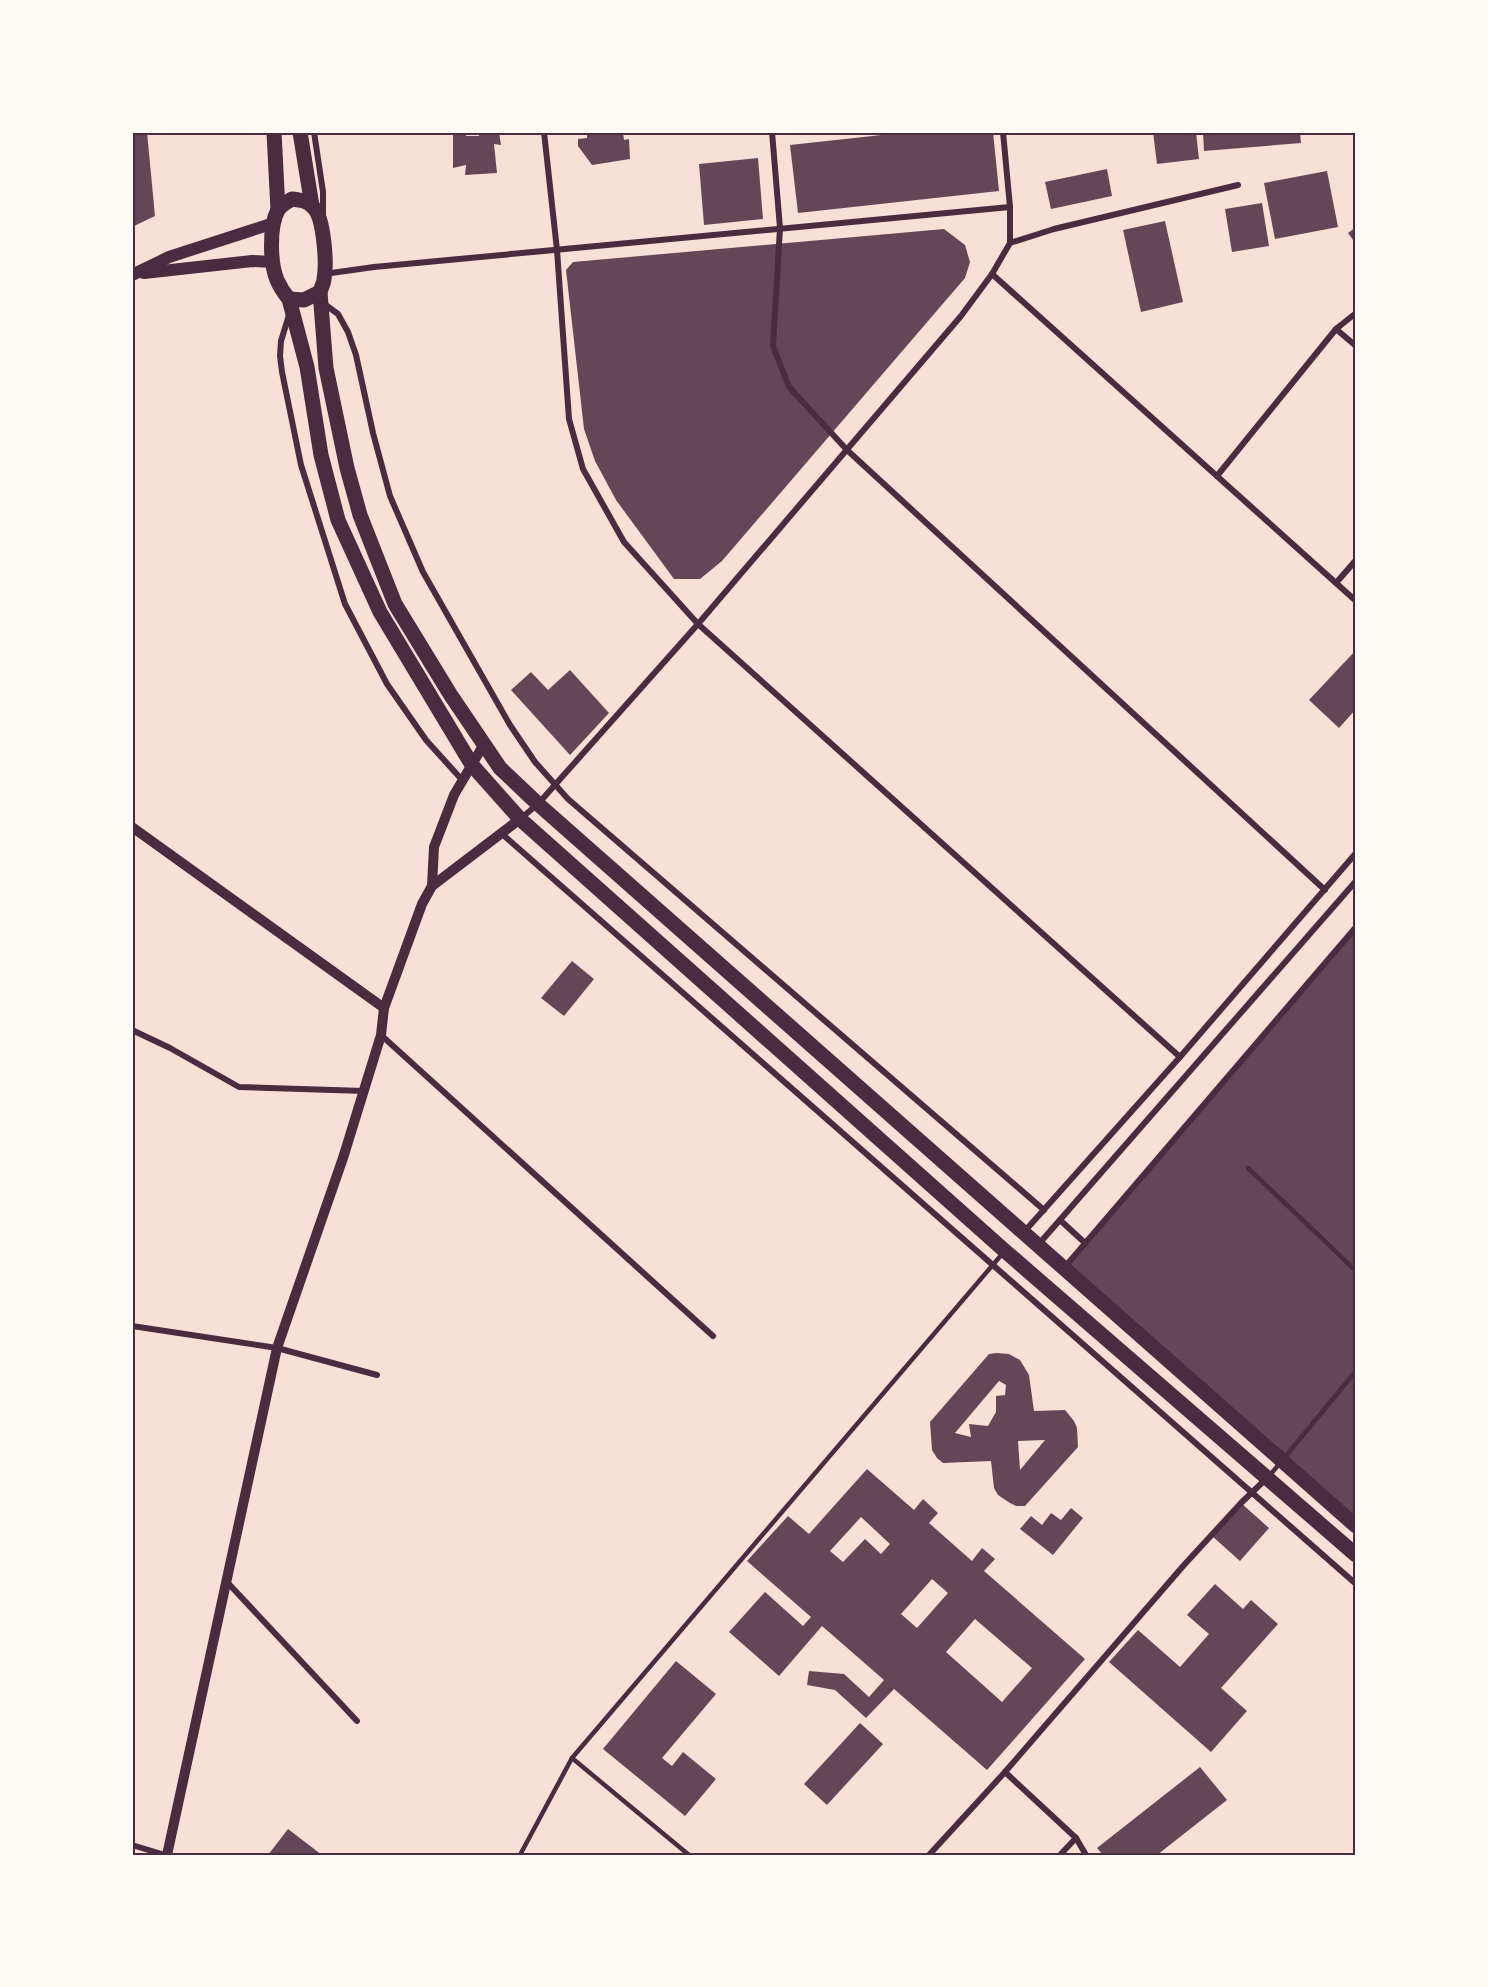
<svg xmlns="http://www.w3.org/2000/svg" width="1488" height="1987" font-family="Overpass,sans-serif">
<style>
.building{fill:#644757;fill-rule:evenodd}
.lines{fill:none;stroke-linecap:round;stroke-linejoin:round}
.service{stroke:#4a2c40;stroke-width:4.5}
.minor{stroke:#4a2c40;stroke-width:6}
.tertiary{stroke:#4a2c40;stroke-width:10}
.secondary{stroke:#4a2c40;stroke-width:12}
.trunk{stroke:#4a2c40;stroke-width:15}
.neatline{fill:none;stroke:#4a2c40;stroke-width:2}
</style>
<rect width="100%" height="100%" fill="#f7e1d7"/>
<g class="building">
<path d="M132,132H147L155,216L132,227Z"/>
<path d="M453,132H466V136H479V132H499L501,145L494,144L497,173L465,175L466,165L453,168Z"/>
<path d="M587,132H623L624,140L629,139L630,159L592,165L578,146V139L587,138Z"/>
<path d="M909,132H993L999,191L798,213L790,145Z"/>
<path d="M1153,132H1196L1199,159L1157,164Z"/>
<path d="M1203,132H1300L1301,143L1204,151Z"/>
<path d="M758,158L763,219L704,225L699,164Z"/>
<path d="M1107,169L1112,196L1051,209L1045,182Z"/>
<path d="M1327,171L1338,227L1275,239L1264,183Z"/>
<path d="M1262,203L1269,246L1232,252L1225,209Z"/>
<path d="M1165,221L1183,302L1141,312L1123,230Z"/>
<path d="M1356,227V244L1348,233Z"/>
<path d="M944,229L965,245L970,262L965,278L722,561L700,579H674L616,500L595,461L584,429L566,270L573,262Z"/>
<path d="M1356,650V709L1339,728L1309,700Z"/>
<path d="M570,670L609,713L570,755L511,690L531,672L548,690Z"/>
<path d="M1356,930V1526L1064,1268Z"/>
<path d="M572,961L594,979L564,1016L541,998Z"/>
<path d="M997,1353L1009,1354L1020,1360L1029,1375L1034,1411L1065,1410L1074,1421L1077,1428L1078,1447L1025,1506H1016L1010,1503L998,1495L994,1488L991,1461L943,1463L937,1458L932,1450L930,1422L989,1354ZM999,1381L1006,1385L1005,1395L996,1396V1412L988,1426L969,1424L971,1437L955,1433ZM1045,1440L1020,1470L1018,1441Z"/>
<path d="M867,1469L914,1510L923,1499L938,1513L929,1523L972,1561L982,1548L995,1559L984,1571L1085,1659L987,1770L894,1689L866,1718L835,1690L807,1685L809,1671L844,1674L869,1697L884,1680L822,1626L779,1676L729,1632L765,1592L803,1626L811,1617L747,1561L788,1516L809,1534ZM861,1517L890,1544L881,1554L865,1539L843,1562L830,1551ZM932,1579L948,1593L917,1628L901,1614ZM975,1619L1032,1668L1002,1702L946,1652Z"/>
<path d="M1241,1503L1269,1528L1240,1561L1212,1536Z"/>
<path d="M1071,1508L1083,1518L1053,1555L1020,1529L1031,1516L1042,1525L1051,1513L1061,1520Z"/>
<path d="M1215,1584L1243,1609L1251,1600L1278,1624L1221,1688L1247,1711L1211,1752L1109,1662L1138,1630L1180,1667L1209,1634L1187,1615Z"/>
<path d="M676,1661L716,1694L662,1758L672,1766L683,1752L716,1779L685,1816L603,1749Z"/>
<path d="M860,1723L883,1744L827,1805L804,1784Z"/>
<path d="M1200,1767L1227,1800L1157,1855H1103L1097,1848Z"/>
<path d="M288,1829L322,1855H268Z"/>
</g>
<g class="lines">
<g class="service">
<path d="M1248,1168L1356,1271"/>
<path d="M1270,1475L1356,1371"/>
<path d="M520,1855L572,1758"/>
<path d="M689,1855L572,1758L1003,1253"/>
</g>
<g class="minor">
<path d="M314,132L323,192V216"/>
<path d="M544,132L557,250L569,419L583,469L624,542L698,624L1180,1057"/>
<path d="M772,132L780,228L773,346L789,387L847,450L1325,890"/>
<path d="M1010,243L1054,229L1238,185"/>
<path d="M324,274L374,267L1010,207"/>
<path d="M992,274L1356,601"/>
<path d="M323,303L338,314L348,332L356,355L373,433L390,496L423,572L510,725L535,762L568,799L1044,1210"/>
<path d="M290,312L281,341L280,356L282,372L301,465L345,604L387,684L426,740L463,781"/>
<path d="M1336,329L1356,346"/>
<path d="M1217,476L1336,329L1356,313"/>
<path d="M1336,583L1356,560"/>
<path d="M520,819L538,804L698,624L961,316L992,274L1010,243V207L1003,132"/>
<path d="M501,833L1356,1584"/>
<path d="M132,1030L170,1048L239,1087L364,1091"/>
<path d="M381,1035L713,1336"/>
<path d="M1060,1220L1085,1243"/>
<path d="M1024,1232L1180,1057L1356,853"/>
<path d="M1038,1245L1356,881"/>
<path d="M1064,1268L1356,927"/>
<path d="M132,1326L277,1348L377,1375"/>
<path d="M227,1582L357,1721"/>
<path d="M1005,1772L1076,1838L1060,1855"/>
<path d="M1076,1838L1086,1855"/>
<path d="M132,1845L165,1855"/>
<path d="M929,1855L1005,1772L1184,1565L1241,1503L1267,1478"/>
</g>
<g class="tertiary">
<path d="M132,827L384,1008"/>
<path d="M432,886L434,847L454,795L484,744"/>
<path d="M167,1855L277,1348L343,1158L381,1035L384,1008L422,904L432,886L520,819"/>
</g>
<g class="secondary">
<path d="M144,273L252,261L272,262"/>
<path d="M132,275L169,257L274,223"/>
</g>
<g class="trunk">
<path d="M274,132L278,210"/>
<path d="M300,132L312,206"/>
<path d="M292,199C301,200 308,201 314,208C324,219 327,264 324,279C324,283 321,288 320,292L304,300L289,299C284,293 280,287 277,280C270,263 269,226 278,210C281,205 287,202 292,199Z"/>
<path d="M320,292L326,368L347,468L360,515L395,604L450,694L500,768L538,804L1356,1526"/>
<path d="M289,299L307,367L321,455L338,520L380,612L472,765L520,819L1005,1251L1356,1555"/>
</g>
</g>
<rect width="1488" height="1987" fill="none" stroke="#fffaf5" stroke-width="267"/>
<rect x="134" y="134" width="1220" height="1720" class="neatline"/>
</svg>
